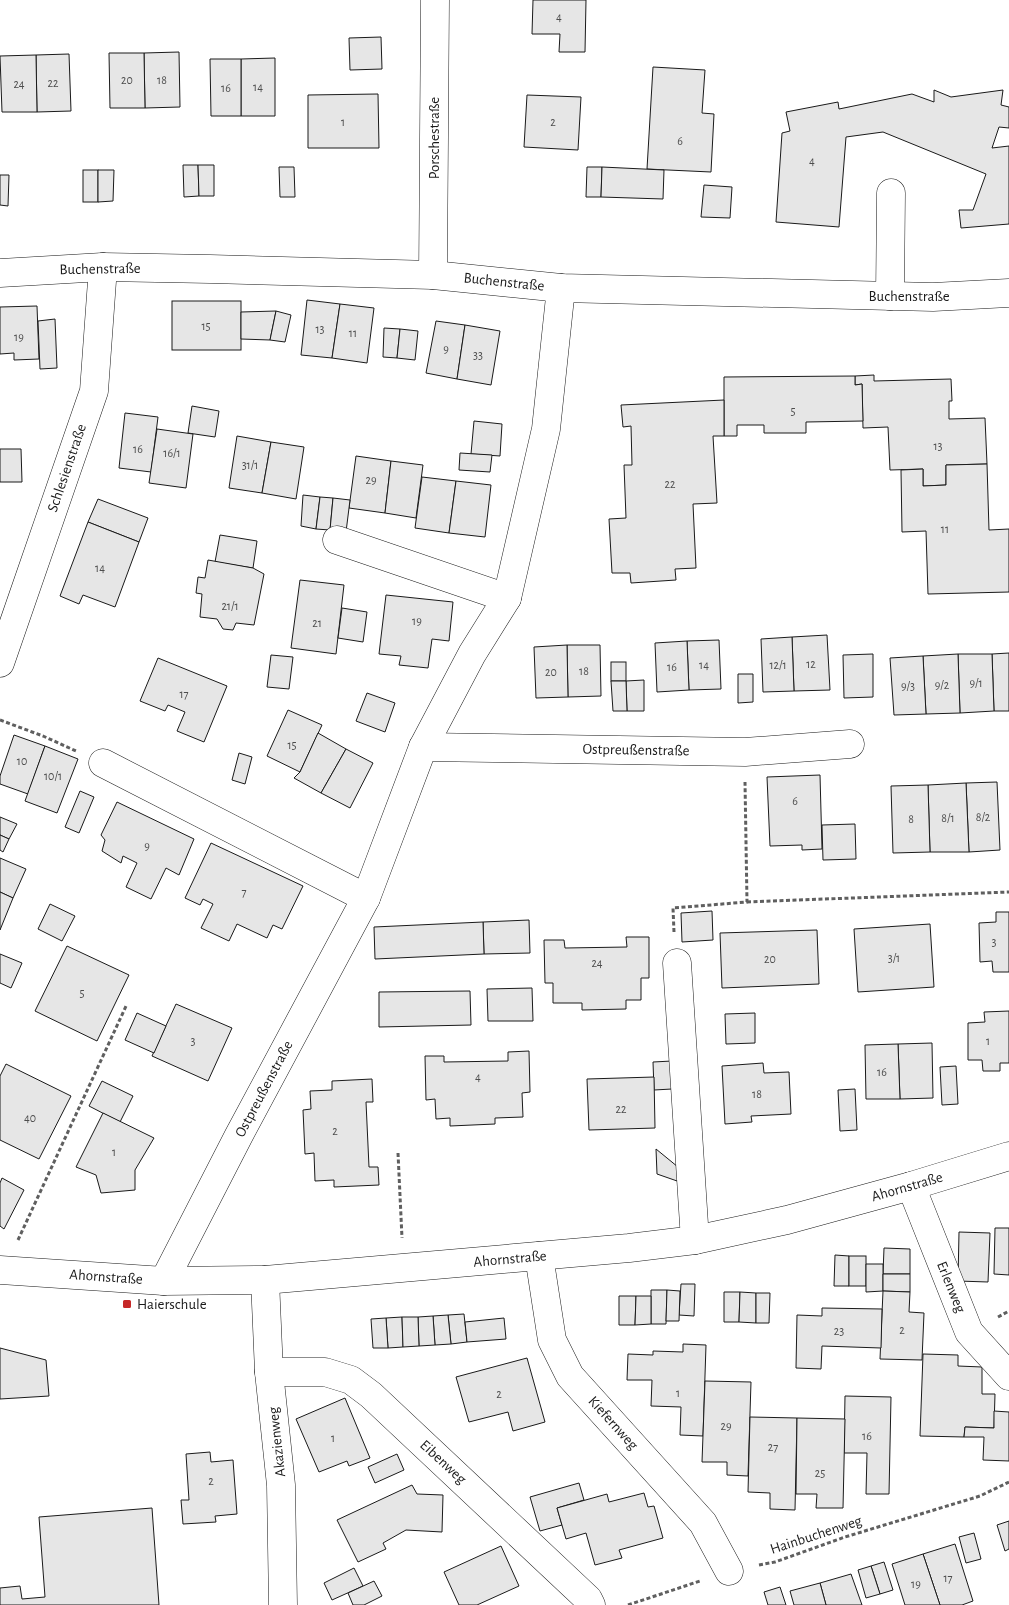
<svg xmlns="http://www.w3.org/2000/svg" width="1009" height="1605" font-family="'Alegreya Sans',sans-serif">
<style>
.building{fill:#e6e6e6;stroke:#1a1a1a}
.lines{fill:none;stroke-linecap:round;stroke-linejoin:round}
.minor-casing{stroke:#1a1a1a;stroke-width:29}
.path{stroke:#5f5f5f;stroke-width:3;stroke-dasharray:4 2.5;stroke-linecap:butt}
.minor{stroke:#fff;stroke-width:28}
.poi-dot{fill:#c62828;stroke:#fff;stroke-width:2}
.labels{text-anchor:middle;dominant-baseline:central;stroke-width:4;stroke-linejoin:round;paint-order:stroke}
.number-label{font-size:12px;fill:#4d4d4d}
.street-label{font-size:15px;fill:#1a1a1a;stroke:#fff}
.poi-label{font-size:15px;fill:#1a1a1a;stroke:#fff;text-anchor:start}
</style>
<rect width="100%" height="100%" fill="#fff"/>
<g class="building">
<path d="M533,0H586L585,52H559L560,34H532Z"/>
<path d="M381,37L382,69L350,70L349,38Z"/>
<path d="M179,52L180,107L145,108L144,53Z"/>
<path d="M109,53H144L145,108H110Z"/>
<path d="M69,54L71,111L37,112L36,55Z"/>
<path d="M36,55L37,112H2L0,56Z"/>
<path d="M275,58V116H241V59Z"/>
<path d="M210,59H241V116H211Z"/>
<path d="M653,67L705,70L702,113L714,114L711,172L647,169Z"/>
<path d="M934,90L951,97L1003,90L1001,105L1009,107V128L999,127L992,148L1009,146V224L961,228L959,210H973L986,174L883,132L846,137L839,227L776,222L782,133L790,131L786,112L838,102L839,109L912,94L934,102Z"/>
<path d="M378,94L379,148H308V95Z"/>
<path d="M527,95L581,97L578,150L524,147Z"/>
<path d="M183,165H198L199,196L184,197Z"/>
<path d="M198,165H214V196H199Z"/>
<path d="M279,167H294L295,197H280Z"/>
<path d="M587,167H602L601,197H586Z"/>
<path d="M602,167L664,170L663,199L601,197Z"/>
<rect x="83" y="170" width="15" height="32"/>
<path d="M98,170H114L113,201L98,202Z"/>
<path d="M0,175H9L8,206L0,205Z"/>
<path d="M704,185L732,187L730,218L701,217Z"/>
<path d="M307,300L340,304L332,358L301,355Z"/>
<rect x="172" y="301" width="69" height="49"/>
<path d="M340,304L374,308L367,363L332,358Z"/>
<path d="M37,306L39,359L14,360V353L0,354V307Z"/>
<path d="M276,311L270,340L241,339V312Z"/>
<path d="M276,311L291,315L285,342L270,340Z"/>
<path d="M55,319L57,368L40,369L38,321Z"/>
<path d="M436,321L465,325L457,379L426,373Z"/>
<path d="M465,325L500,331L491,385L457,379Z"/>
<path d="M384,328L400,329L397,358L383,357Z"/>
<path d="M400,329L418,331L415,360L397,358Z"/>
<path d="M874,375V381L951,379L952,401H949V419L985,418L987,464L946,465V485L923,486V469L890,470L888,427L863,428L862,384L855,385V376Z"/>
<path d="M855,376V385L862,384L863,421L806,422V433H764V425H737V436H724V377Z"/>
<path d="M724,400V436H713L717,503L693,504L696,568L675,569L676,580L631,583L630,573H612L609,519L626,518L624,465H632L631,426L623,427L621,405Z"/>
<path d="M192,406L219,411L215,437L188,433Z"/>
<path d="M125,413L158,417L151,472L119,468Z"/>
<path d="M474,421L502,424L500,456L471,454Z"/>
<path d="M157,429L193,434L186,488L149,483Z"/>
<path d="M237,436L271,442L262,493L229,488Z"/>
<path d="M271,442L304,447L296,499L262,493Z"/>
<path d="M0,449H21L22,482H0Z"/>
<path d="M460,453L492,455L490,472L459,470Z"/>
<path d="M356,456L391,461L385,513L349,508Z"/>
<path d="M391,461L423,465L416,518L385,513Z"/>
<path d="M987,464L989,530L1009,529V592L928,594L926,531L902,532L901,470L923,469V486L946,485V465Z"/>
<path d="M422,477L456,481L449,533L415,528Z"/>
<path d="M456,481L491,485L485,537L449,533Z"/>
<path d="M303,495L320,497L316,529L301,526Z"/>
<path d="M320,497L333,498L330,530L316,529Z"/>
<path d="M333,498L350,500L346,532L330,530Z"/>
<path d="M98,499L148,518L139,542L88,522Z"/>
<path d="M88,522L139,542L115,607L83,595L79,604L60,596Z"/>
<path d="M220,535L257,541L253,568L215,562Z"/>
<path d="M208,560L253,568L264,574L254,625L236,623L233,630L223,629L217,619L200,617L202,594L196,593L198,577L205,578Z"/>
<path d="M300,580L344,585L336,654L291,648Z"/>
<path d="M386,595L453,602L449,641L432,639L428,668L399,665L401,656L379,654Z"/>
<path d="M342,608L367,612L363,642L338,638Z"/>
<path d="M827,635L830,690L794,691L792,637Z"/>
<path d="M792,637L794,691L763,692L761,639Z"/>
<path d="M719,640L721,689L689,690L687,641Z"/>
<path d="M687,641L689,690L657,692L655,643Z"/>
<path d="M567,645H600L601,696L568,697Z"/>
<path d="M567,645L568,697L536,698L534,647Z"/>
<path d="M1009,653V711H994L992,654Z"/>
<path d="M873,654V697L844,698L843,655Z"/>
<path d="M958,654H992L994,711L960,713Z"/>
<path d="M958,654L960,713L926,714L923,656Z"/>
<path d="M271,655L293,657L289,689L267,687Z"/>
<path d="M923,656L926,714L894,715L890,658Z"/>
<path d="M158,658L227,686L204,742L177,731L185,712L168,705L165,711L140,701Z"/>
<rect x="611" y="662" width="15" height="19"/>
<path d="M738,674H753V702L738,703Z"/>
<path d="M644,680V711H627L626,681Z"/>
<path d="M611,681H626L627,711H613Z"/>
<path d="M367,693L395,703L385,732L356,721Z"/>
<path d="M288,710L322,725L300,772L267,756Z"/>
<path d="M318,733L346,749L321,793L294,778L300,772Z"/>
<path d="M14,735L45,746L28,794L0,784V776Z"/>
<path d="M45,746L78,759L57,813L25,801Z"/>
<path d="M346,749L373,763L350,808L321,793Z"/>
<path d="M239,753L252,757L245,784L232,780Z"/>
<path d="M820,775L822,849L802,850V845L770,846L767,777Z"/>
<path d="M997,782L1000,850L969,852L966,783Z"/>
<path d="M966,783L969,852H930L928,785Z"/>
<path d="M928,785L930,852L893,853L891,786Z"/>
<path d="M80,791L94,797L79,833L65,827Z"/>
<path d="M117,802L194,839L179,875L166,868L151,899L126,887L137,863L123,856L121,863L102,851L105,840L101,835Z"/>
<path d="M0,817L17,824L9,839L0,835Z"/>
<path d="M855,824L856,859L823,860L822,825Z"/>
<path d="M0,835L9,839L3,852L0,850Z"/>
<path d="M211,843L303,886L282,929L273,925L267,938L237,924L229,941L201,928L213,904L203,899L200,905L185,898Z"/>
<path d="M0,858L26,869L13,898L0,892Z"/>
<path d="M0,892L13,898L0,930Z"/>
<path d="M50,904L75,916L62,941L38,929Z"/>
<path d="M712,911L713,940L682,942L681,913Z"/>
<path d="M996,912H1009V972H993L992,961L980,962L979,923L996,922Z"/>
<path d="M529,920L530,953L484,954L483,922Z"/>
<path d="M483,922L484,954L375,959L374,927Z"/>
<path d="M930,924L934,987L858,992L854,929Z"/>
<path d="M817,930L819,984L722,988L720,933Z"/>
<path d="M626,937H649V978H641V1000H626V1009L582,1010V1003H553V983H545L544,940H564L565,948L627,947Z"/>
<path d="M67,946L129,975L97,1041L35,1011Z"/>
<path d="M0,954L22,963L11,988L0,983Z"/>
<path d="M532,988L533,1021H488L487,989Z"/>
<path d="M470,991L471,1025L379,1027V992Z"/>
<path d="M176,1004L232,1028L208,1081L152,1056Z"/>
<path d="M1009,1011V1063H1000V1071H983L982,1060H968V1023L985,1022L984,1012Z"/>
<path d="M137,1013L166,1026L154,1053L125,1040Z"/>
<path d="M755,1013V1043L726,1044L725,1014Z"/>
<path d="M932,1043L933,1098L900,1099L898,1044Z"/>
<path d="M898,1044L900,1099H866L865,1045Z"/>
<path d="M529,1051L530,1092L522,1093L523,1117L495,1118V1124L450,1126V1118L436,1119L435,1099L426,1100L425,1056H444V1062L508,1061V1052Z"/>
<path d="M672,1061V1089L654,1090L653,1062Z"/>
<path d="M763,1063L764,1073L789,1072L791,1114L751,1116L752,1122L725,1124L722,1066Z"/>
<path d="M6,1064L71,1096L39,1159L0,1140V1076Z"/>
<path d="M956,1066L958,1104L942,1105L940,1067Z"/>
<path d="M654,1077L655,1128L589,1130L587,1079Z"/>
<path d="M372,1079L373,1102H366L369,1167H378L379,1185L334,1187V1180L315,1181L314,1153L305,1154L303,1110L311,1109L310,1091L332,1090V1081Z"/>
<path d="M102,1081L133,1096L120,1122L89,1106Z"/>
<path d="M855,1089L857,1130L840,1131L838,1090Z"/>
<path d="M103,1113L154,1138L135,1170V1190L101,1193L96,1175L76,1167Z"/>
<path d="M656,1149L678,1167L680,1182L657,1174Z"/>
<path d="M2,1178L24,1190L4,1229L0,1226V1183Z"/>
<path d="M995,1228H1009V1275L994,1274Z"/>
<path d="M959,1232L990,1233L988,1282L958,1281Z"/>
<path d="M884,1248L910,1249V1274H883Z"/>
<path d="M835,1255L849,1256V1286H834Z"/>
<rect x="849" y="1256" width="17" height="30"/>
<path d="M866,1264H883V1291L866,1292Z"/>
<path d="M883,1274H910V1292L883,1291Z"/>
<path d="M681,1284H695L694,1316L679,1315Z"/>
<path d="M651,1290H667L666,1324H651Z"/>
<path d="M667,1290L680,1291L679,1321H666Z"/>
<path d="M883,1291L910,1292L909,1312L924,1313L922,1360L880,1359Z"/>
<path d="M724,1292H740L739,1322H724Z"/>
<path d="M740,1292L756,1293V1323L739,1322Z"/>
<path d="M756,1293H770L769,1323H756Z"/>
<path d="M619,1296H636L635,1325H619Z"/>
<path d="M636,1296H651V1324L635,1325Z"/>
<path d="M822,1308L882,1309L881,1348L822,1346L821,1369L796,1368L797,1315L822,1316Z"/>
<path d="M464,1314L467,1342L451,1344L448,1315Z"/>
<path d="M448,1315L451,1344L435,1345L433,1316Z"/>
<path d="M433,1316L435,1345L419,1346L418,1317Z"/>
<path d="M402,1317L403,1347L388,1348L386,1318Z"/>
<path d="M402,1317H418L419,1346L403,1347Z"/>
<path d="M386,1318L388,1348H373L371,1319Z"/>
<path d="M504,1318L506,1339L467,1342L465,1322Z"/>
<path d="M683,1344L706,1345L703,1436L680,1435L681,1407L651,1406L652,1380H627L628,1354L653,1355V1351L683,1352Z"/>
<path d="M0,1348L46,1360L49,1396L0,1399Z"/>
<path d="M923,1354L958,1355V1366L982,1367V1394H995L994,1428L965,1427L964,1437L920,1436Z"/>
<path d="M527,1358L545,1422L513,1431L508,1412L469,1422L456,1377Z"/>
<path d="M705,1381L751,1382L748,1476L727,1475V1462H702Z"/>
<path d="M845,1396L891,1397L889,1494H866L867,1453H844Z"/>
<path d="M345,1398L370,1458L349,1466L347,1461L319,1472L296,1419Z"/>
<path d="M994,1411L1009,1412V1461L983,1460L984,1437H964L965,1427L994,1428Z"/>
<path d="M750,1417L797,1418L795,1510L770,1509V1493L748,1492Z"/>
<path d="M797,1418L845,1419L843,1508H816L817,1494H796Z"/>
<path d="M210,1452L211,1462L233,1460L237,1514L215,1516L216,1522L183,1524L181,1500H189L186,1454Z"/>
<path d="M397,1454L404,1470L375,1483L368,1467Z"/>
<path d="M579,1483L584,1500L557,1508L562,1525L540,1531L530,1497Z"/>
<path d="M412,1485L417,1494L443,1495L442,1532L406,1530L383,1543L386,1549L358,1562L337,1520Z"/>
<path d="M644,1493L648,1507L654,1506L663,1538L619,1550L622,1558L595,1565L586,1533L566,1539L557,1508L607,1494L609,1502Z"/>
<path d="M152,1508L159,1605H0V1588L20,1586L22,1599L45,1597L39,1517Z"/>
<path d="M1009,1521V1549L1005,1551L997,1525Z"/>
<path d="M974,1533L981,1559L966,1563L959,1537Z"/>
<path d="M955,1544L973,1601L962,1605H940L923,1554Z"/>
<path d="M501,1546L519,1586L477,1605H459L444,1572Z"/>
<path d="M923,1554L940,1605H905L892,1564Z"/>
<path d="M884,1562L893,1590L880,1594L871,1566Z"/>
<path d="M871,1566L880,1594L866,1598L858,1570Z"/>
<path d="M354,1568L363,1586L332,1600L324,1583Z"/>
<path d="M851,1574L862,1605H826L820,1583Z"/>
<path d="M374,1581L382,1596L364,1605H353L348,1593Z"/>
<path d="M820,1583L826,1605H794L790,1591Z"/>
<path d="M780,1587L786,1605H768L764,1592Z"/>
</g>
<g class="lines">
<g class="minor-casing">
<g id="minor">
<path d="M0,273L103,267L210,269L433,275L561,288L933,297L1009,293"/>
<path d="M433,275L435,0"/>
<path d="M890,296L891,193"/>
<path d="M337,540L507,598"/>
<path d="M0,663L94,391L103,267"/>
<path d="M423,747L745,752L850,744"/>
<path d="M103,763L366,898"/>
<path d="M677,963L695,1240"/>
<path d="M911,1186L969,1332L1009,1376"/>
<path d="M539,1256L552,1340L570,1376L703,1523L729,1571"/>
<path d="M0,1270L164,1281L265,1280L629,1248L695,1240L787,1220L911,1186L1009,1156"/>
<path d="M265,1280L269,1372L281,1485L283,1605"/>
<path d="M164,1281L238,1137L366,898L423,747L472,654L507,598L546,429L561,288"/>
<path d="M269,1372H325L351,1380L371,1395L588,1599L591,1605"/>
</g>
</g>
<g class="path">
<path d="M0,720L43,736L76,751"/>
<path d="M747,902L1009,892"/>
<path d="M674,932L673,908L747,902L745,782"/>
<path d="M398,1153L402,1238"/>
<path d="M18,1240L127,1004"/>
<path d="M998,1317L1009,1311"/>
<path d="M759,1565L775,1562L845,1537L980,1496L1009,1482"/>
<path d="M628,1605L700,1581"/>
</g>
<use href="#minor" class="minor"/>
</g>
<rect class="poi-dot" x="122" y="1299" width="10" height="10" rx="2.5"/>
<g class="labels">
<g class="number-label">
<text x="559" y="17">4</text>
<text x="127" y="80">20</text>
<text x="162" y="80">18</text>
<text x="53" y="83">22</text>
<text x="19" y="84">24</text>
<text x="258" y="87">14</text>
<text x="226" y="88">16</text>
<text x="343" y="122">1</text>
<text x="553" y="122">2</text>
<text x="680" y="141">6</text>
<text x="812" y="161">4</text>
<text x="206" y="326">15</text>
<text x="320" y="329">13</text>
<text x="353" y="333">11</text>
<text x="19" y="337">19</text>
<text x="446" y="349">9</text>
<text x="478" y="355">33</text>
<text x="793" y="411">5</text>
<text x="938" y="446">13</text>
<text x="138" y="449">16</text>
<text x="172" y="453">16/1</text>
<text x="250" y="465">31/1</text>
<text x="371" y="480">29</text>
<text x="670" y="484">22</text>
<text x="945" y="529">11</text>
<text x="100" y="568">14</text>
<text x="230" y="606">21/1</text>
<text x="417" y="621">19</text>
<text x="317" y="623">21</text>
<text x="811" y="664">12</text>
<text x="704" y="665">14</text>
<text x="778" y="665">12/1</text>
<text x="672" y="667">16</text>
<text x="584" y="671">18</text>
<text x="551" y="672">20</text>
<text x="976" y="683">9/1</text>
<text x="942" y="685">9/2</text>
<text x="908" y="686">9/3</text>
<text x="184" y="694">17</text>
<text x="292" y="745">15</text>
<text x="22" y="761">10</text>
<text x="53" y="776">10/1</text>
<text x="795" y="801">6</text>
<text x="983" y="817">8/2</text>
<text x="948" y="818">8/1</text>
<text x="911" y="819">8</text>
<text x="147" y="846">9</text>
<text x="244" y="892">7</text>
<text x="994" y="942">3</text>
<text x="894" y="958">3/1</text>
<text x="770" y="959">20</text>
<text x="597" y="963">24</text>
<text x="82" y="993">5</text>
<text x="193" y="1041">3</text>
<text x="988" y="1041">1</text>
<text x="882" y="1072">16</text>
<text x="478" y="1077">4</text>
<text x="757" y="1094">18</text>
<text x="621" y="1109">22</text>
<text x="30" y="1118">40</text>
<text x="335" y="1131">2</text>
<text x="114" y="1152">1</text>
<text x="902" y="1330">2</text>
<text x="839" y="1331">23</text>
<text x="678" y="1393">1</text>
<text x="499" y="1394">2</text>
<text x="726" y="1426">29</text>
<text x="867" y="1436">16</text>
<text x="333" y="1438">1</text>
<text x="773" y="1447">27</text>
<text x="820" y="1473">25</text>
<text x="211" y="1481">2</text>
<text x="948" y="1578">17</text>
<text x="916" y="1584">19</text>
</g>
<g class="street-label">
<text transform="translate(434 138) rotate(-90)">Porschestraße</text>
<text transform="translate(100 269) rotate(-1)">Buchenstraße</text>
<text transform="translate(504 282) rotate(6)">Buchenstraße</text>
<text x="909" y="296">Buchenstraße</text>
<text transform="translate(67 468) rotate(-71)">Schlesienstraße</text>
<text transform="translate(636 750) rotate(1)">Ostpreußenstraße</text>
<text transform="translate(264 1089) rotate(-62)">Ostpreußenstraße</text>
<text transform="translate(907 1187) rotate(-16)">Ahornstraße</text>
<text transform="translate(510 1259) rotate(-5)">Ahornstraße</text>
<text transform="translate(106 1277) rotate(4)">Ahornstraße</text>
<text transform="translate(951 1287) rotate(68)">Erlenweg</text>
<text transform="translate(613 1423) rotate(48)">Kiefernweg</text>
<text transform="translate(277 1442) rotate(-96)">Akazienweg</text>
<text transform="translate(443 1462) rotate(43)">Eibenweg</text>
<text transform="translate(816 1535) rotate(-18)">Hainbuchenweg</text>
</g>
<g class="poi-label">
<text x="137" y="1304">Haierschule</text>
</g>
</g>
</svg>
